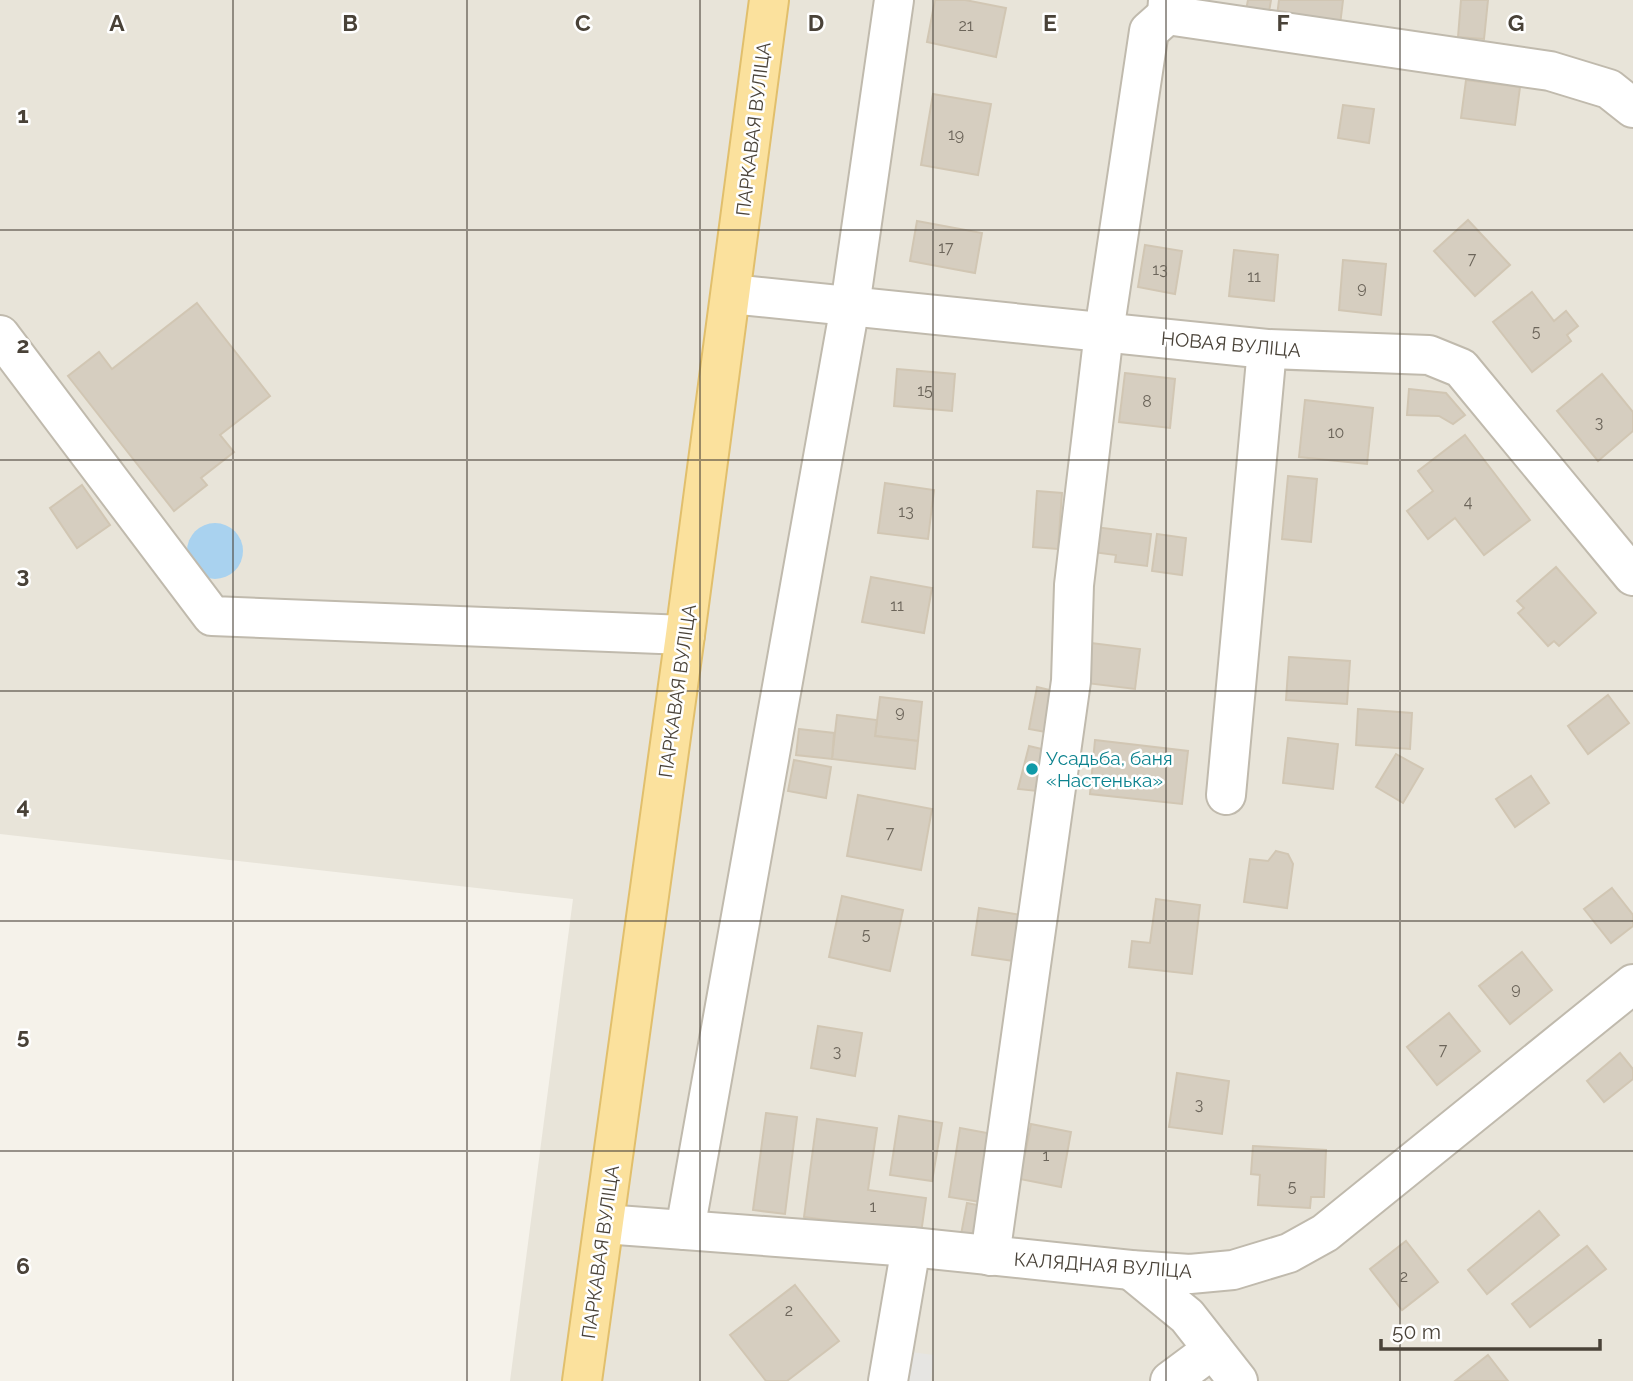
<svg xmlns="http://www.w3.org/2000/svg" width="1633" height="1381" font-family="Raleway,sans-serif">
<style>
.residential{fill:#e8e4d9}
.parking{fill:#e6e5e2}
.water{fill:#a9d2ef}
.building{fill:#d6cec0;stroke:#d1c6b3;stroke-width:2}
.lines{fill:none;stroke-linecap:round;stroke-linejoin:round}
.minor-casing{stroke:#c0baad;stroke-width:42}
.major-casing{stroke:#e1bf6c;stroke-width:42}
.minor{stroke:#fff;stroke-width:38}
.major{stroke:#fbe19d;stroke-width:38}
.grid{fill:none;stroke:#494238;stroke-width:2;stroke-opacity:0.55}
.culture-dot{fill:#0f9aa8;stroke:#fff;stroke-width:2.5}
.labels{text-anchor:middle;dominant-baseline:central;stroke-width:5;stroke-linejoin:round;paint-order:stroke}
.number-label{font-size:16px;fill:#6c655a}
.street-label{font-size:19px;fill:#494238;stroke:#fff}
.culture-label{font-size:19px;fill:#0d838f;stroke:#fff;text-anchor:start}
.grid-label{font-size:23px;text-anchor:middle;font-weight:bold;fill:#494238;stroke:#fff;stroke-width:5;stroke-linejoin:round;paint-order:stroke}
</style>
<rect width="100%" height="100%" fill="#f5f2ea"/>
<path class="residential" d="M0,0H1633V1381H510L573,899L0,834Z"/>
<path class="parking" d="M911,1352L934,1355L931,1381H907Z"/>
<circle class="water" cx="215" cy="551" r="28"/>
<g class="building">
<path d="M935,0H965L1006,8L996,57L927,42Z"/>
<path d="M1248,0H1271L1269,12L1246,10Z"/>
<path d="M1279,0H1343L1340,25L1277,16Z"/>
<path d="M1461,0H1488L1484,39L1458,37Z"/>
<path d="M1466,80L1520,87L1515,125L1461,118Z"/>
<path d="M933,94L991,104L978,175L921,165Z"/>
<path d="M1343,105L1374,109L1369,143L1338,138Z"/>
<path d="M1468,220L1510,265L1475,296L1434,251Z"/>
<path d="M917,221L982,233L975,273L910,261Z"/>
<path d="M1145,245L1182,251L1175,294L1138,287Z"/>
<path d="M1234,250L1278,255L1274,301L1229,296Z"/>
<path d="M1343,260L1386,264L1381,315L1339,310Z"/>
<path d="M1532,292L1554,321L1566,311L1578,326L1567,335L1571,341L1532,372L1493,322Z"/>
<path d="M197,303L270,396L220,435L234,452L201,478L207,485L174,511L68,376L99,352L112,369Z"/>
<path d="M897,369L955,374L952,411L894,406Z"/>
<path d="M1125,373L1175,379L1170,428L1119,422Z"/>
<path d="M1602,374L1633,412V431L1598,461L1557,411Z"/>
<path d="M1409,389L1446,393L1465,415L1453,424L1439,416L1407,415Z"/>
<path d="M1305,400L1373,408L1367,464L1299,457Z"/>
<path d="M1465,435L1530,520L1484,555L1455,518L1428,539L1407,511L1433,491L1418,471Z"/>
<path d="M1288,476L1317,479L1311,542L1282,539Z"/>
<path d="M885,483L934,490L928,539L878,533Z"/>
<path d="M82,485L110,525L77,548L50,508Z"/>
<path d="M1037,491L1062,493L1058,549L1033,547Z"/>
<path d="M1095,527L1151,534L1147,566L1115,562L1116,555L1092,552Z"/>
<path d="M1157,534L1186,538L1182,575L1152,571Z"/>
<path d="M1556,567L1596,613L1559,646L1554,641L1548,646L1518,613L1524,608L1517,601Z"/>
<path d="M871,577L932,588L924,633L862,622Z"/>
<path d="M1091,643L1140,649L1135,689L1086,683Z"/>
<path d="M1289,657L1350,661L1347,704L1286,700Z"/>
<path d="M1037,687L1054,691L1046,732L1029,729Z"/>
<path d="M1608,695L1629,723L1588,754L1568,726Z"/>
<path d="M880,697L922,702L918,741L875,736Z"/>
<path d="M1358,709L1412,713L1410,749L1356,745Z"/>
<path d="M837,715L877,720L875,736L918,741L915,769L832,759Z"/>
<path d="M799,729L834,733L832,759L796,755Z"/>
<path d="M1288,738L1338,744L1333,789L1283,783Z"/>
<path d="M1095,740L1188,751L1182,804L1090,794Z"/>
<path d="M1029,746L1046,750L1037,791L1018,789Z"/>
<path d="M1396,754L1423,769L1403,803L1376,787Z"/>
<path d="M794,760L831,767L826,798L788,791Z"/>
<path d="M1531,776L1549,803L1515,827L1496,799Z"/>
<path d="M858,795L932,809L921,870L847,856Z"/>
<path d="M1276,851L1288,854L1293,864L1287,908L1244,902L1250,859L1268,861Z"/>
<path d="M1612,888L1633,915V926L1611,943L1584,909Z"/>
<path d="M842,896L903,910L890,971L829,957Z"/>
<path d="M1156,899L1200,905L1192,974L1129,967L1132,941L1150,943Z"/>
<path d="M979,908L1021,915L1014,961L972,955Z"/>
<path d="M1522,952L1552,990L1510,1024L1479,986Z"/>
<path d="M1449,1013L1480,1051L1437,1085L1407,1047Z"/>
<path d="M818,1026L862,1033L855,1076L811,1068Z"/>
<path d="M1620,1053L1633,1069V1079L1604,1102L1587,1081Z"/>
<path d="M1177,1073L1229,1081L1222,1134L1169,1127Z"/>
<path d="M766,1113L797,1117L785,1214L753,1210Z"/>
<path d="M899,1116L942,1123L932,1181L890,1175Z"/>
<path d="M817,1119L877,1128L868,1190L926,1198L921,1233L804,1217Z"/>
<path d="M1031,1124L1071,1132L1061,1187L1020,1179Z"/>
<path d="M960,1128L998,1135L987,1203L949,1197Z"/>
<path d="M1253,1146L1326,1150L1324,1197H1311L1310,1208L1258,1205L1260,1175L1251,1174Z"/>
<path d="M967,1203L988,1207L981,1245L960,1240Z"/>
<path d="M1539,1211L1559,1235L1487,1294L1468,1270Z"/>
<path d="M1406,1241L1438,1282L1402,1310L1370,1269Z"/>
<path d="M1587,1246L1606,1269L1530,1327L1512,1304Z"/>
<path d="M795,1285L839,1341L787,1381H766L730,1335Z"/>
<path d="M1488,1355L1508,1381H1455Z"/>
</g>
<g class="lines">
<g class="minor-casing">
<g id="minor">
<path d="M1168,0L1167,15L1550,71L1609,89L1633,108"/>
<path d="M731,294L1267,349L1429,355L1461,368L1633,576"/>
<path d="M0,335L212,616L685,635"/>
<path d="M1226,795L1267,349"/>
<path d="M604,1224L911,1247L1131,1270L1190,1274L1233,1270L1289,1253L1325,1233L1633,984"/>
<path d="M685,1230L850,306L894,0"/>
<path d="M990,1256L1071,681L1074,585L1104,332L1149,31L1167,15"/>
<path d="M1131,1270L1187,1316L1238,1381"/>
<path d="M888,1381L911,1247"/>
<path d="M1170,1381L1213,1349"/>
</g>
</g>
<g class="major-casing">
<path id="major" d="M582,1381L685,635L769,0"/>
</g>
<use href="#minor" class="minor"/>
<use href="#major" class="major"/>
</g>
<path class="grid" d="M233,0V1381M467,0V1381M700,0V1381M933,0V1381M1166,0V1381M1400,0V1381M0,230H1633M0,460H1633M0,691H1633M0,921H1633M0,1151H1633"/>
<circle class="culture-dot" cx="1032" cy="769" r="7"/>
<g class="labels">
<g class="number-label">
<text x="966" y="25">21</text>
<text x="956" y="134">19</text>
<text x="946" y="247">17</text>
<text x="1472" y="258">7</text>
<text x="1160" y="269">13</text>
<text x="1254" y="276">11</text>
<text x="1362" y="287">9</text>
<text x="1536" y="331">5</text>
<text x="925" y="390">15</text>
<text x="1147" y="401">8</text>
<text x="1599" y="422">3</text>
<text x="1336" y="432">10</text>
<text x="1468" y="501">4</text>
<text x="906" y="511">13</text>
<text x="897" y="605">11</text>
<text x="900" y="711">9</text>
<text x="890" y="832">7</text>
<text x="866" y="934">5</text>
<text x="1516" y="988">9</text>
<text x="1443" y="1049">7</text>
<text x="837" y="1051">3</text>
<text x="1199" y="1104">3</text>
<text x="1046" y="1155">1</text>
<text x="1292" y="1186">5</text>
<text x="873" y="1206">1</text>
<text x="1404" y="1276">2</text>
<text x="789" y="1310">2</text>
</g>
<g class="street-label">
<text transform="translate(753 129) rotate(-83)">ПАРКАВАЯ ВУЛІЦА</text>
<text transform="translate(1231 344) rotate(5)">НОВАЯ ВУЛІЦА</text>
<text transform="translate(677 691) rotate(-82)">ПАРКАВАЯ ВУЛІЦА</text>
<text transform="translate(600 1252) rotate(-82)">ПАРКАВАЯ ВУЛІЦА</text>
<text transform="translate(1103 1265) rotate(4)">КАЛЯДНАЯ ВУЛІЦА</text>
</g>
<g class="culture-label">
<text x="1046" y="758">Усадьба, баня<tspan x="1046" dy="22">«Настенька»</tspan></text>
</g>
</g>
<g class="grid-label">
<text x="117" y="31">A</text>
<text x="350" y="31">B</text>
<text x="583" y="31">C</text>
<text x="816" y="31">D</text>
<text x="1050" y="31">E</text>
<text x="1283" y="31">F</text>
<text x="1516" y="31">G</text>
<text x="23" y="123">1</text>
<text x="23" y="353">2</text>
<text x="23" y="583">3</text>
<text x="23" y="814">4</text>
<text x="23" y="1044">5</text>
<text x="23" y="1274">6</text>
</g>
<path d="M1381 1339v10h219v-10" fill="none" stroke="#494238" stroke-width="3.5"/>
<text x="1392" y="1339" font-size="21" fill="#494238" stroke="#ffffff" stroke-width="5" paint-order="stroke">50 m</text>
</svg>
